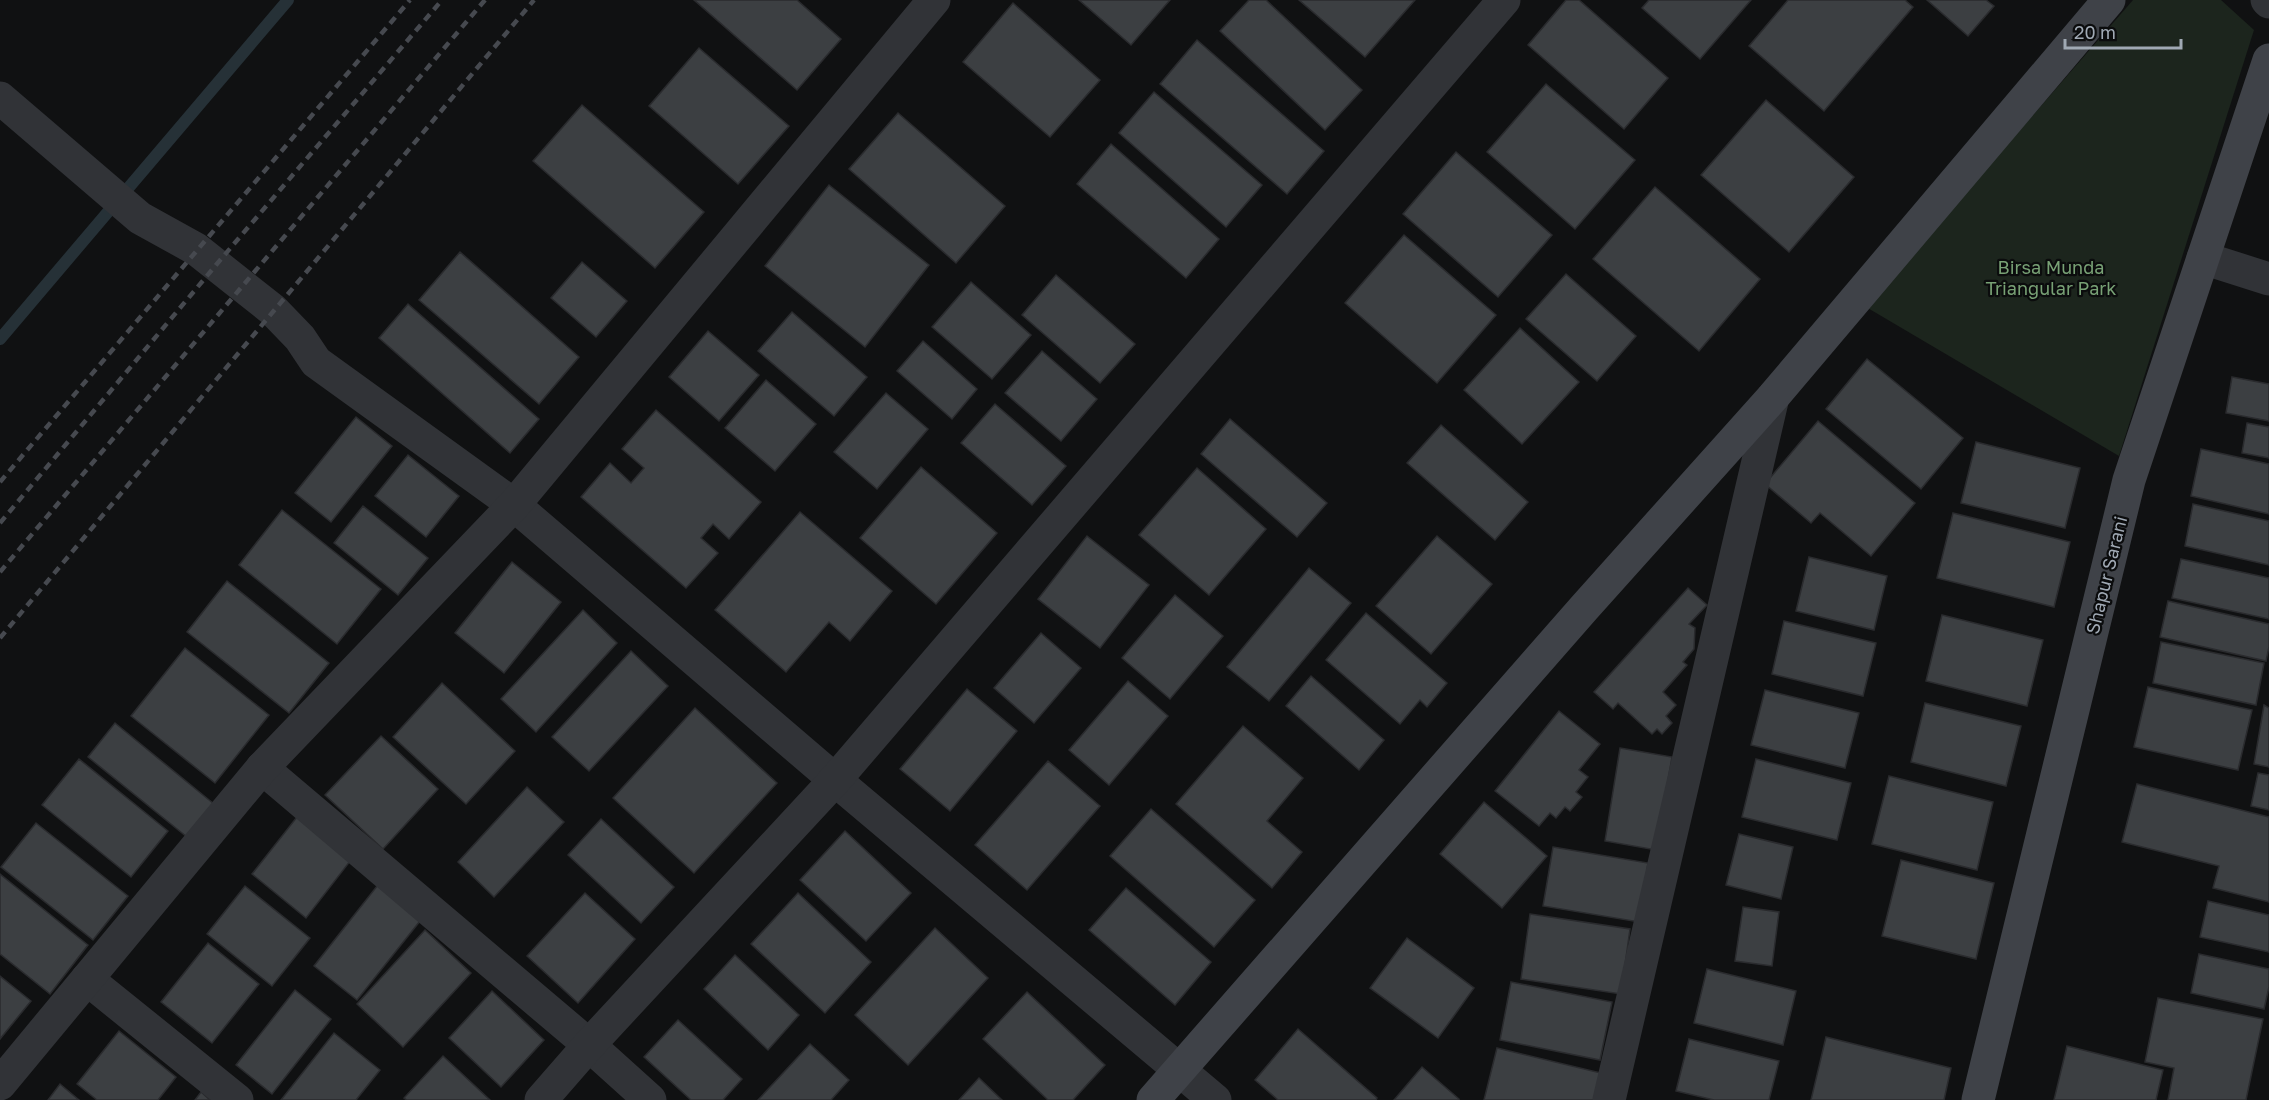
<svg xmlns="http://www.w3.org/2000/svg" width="2269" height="1100" font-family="'Golos Text',sans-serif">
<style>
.green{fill:#1c251d}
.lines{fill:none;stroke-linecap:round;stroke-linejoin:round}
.stream{stroke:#263137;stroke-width:12}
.building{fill:#3c3f42;stroke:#2a2b2e;stroke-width:1.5}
.street{stroke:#313337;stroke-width:33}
.secondary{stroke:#3f4248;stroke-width:33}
.rail{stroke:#46494f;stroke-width:4.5;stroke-dasharray:8 6;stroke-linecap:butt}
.labels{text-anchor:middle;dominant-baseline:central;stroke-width:4.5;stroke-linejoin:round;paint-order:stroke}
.park-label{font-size:18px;fill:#78a175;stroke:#0b0c0d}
.street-label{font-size:18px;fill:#a0a9b4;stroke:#0b0c0d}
</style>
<rect width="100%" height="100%" fill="#101112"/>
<path class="green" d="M2133,0H2221L2254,30L2119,456L1866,307Z"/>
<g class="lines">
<path class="stream" d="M0,339L288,0"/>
</g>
<g class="building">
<path d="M694,0H797L841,39L797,90Z"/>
<path d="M1079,0H1170L1131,45Z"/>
<path d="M1249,0H1266L1362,90L1325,130L1220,31Z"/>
<path d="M1299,0H1415L1365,57Z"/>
<path d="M1566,0H1579L1668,78L1624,129L1528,45Z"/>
<path d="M1649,0H1751L1700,59L1642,8Z"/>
<path d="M1788,0H1905L1913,7L1824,111L1749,46Z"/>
<path d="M1927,0H1986L1994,6L1968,36Z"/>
<path d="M1013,3L1100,80L1050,137L963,62Z"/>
<path d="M1197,40L1324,151L1287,194L1160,84Z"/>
<path d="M699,48L789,126L738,184L649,106Z"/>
<path d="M1546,84L1635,160L1575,229L1487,152Z"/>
<path d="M1154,92L1262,185L1226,227L1119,133Z"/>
<path d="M1766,100L1854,177L1789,252L1701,175Z"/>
<path d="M582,105L704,212L655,268L533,161Z"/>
<path d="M898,113L1005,206L956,263L849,169Z"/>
<path d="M1111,144L1219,239L1186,278L1077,184Z"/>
<path d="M1456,152L1552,235L1498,297L1403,214Z"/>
<path d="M829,185L929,265L865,347L765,266Z"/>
<path d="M1655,187L1760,279L1699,351L1593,259Z"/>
<path d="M1404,235L1496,315L1437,383L1345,303Z"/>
<path d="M460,252L579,357L539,404L419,300Z"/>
<path d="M582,262L627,301L596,337L551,298Z"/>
<path d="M1566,274L1636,336L1597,381L1526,319Z"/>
<path d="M1056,275L1135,344L1100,383L1022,315Z"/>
<path d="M971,282L1031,335L992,379L932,327Z"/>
<path d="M408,304L539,419L510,453L379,338Z"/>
<path d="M792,312L867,377L834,416L758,351Z"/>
<path d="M1520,328L1579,382L1522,444L1464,390Z"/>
<path d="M708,331L759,375L719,421L669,377Z"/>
<path d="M923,341L977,389L952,419L897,371Z"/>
<path d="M1042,351L1097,399L1061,441L1005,393Z"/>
<path d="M1867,359L1963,438L1921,489L1826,409Z"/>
<path d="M2232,377L2269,384V421L2226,413Z"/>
<path d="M766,380L816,424L775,471L725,428Z"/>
<path d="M886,393L928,429L877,489L834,452Z"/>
<path d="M995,404L1066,466L1032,505L961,443Z"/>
<path d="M656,410L761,502L729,539L713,524L701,538L718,553L686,588L581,497L610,463L631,483L644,468L622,449Z"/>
<path d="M356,417L392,446L331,522L295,493Z"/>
<path d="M1230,419L1327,503L1297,537L1201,454Z"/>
<path d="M1818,421L1915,503L1871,556L1820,513L1811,523L1765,484Z"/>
<path d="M2247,423L2269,427V458L2242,453Z"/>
<path d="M1441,425L1528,502L1495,540L1407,463Z"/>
<path d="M1976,442L2080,468L2065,528L1961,503Z"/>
<path d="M2201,449L2269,464V514L2191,496Z"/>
<path d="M408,455L459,496L426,537L375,496Z"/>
<path d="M921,467L997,533L936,604L860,538Z"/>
<path d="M1197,468L1266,529L1209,595L1139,535Z"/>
<path d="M2193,504L2269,521V565L2185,546Z"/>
<path d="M363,506L428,558L398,595L334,543Z"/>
<path d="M282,510L381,589L337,644L239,565Z"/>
<path d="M800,512L892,591L850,641L829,622L786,672L715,610Z"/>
<path d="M1953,513L2070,542L2054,607L1937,578Z"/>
<path d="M1087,536L1149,585L1100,648L1038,599Z"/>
<path d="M1437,536L1492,584L1431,654L1376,606Z"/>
<path d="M1809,557L1887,576L1874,630L1796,611Z"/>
<path d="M2181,559L2269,578V619L2172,598Z"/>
<path d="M512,562L561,602L504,673L455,633Z"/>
<path d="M1309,568L1351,603L1269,701L1227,667Z"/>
<path d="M227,581L329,663L289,713L187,632Z"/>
<path d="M1688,588L1707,605L1689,624L1695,628L1694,649L1683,662L1687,665L1663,692L1676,705L1666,716L1672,723L1662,734L1657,729L1652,734L1618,703L1613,709L1594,692Z"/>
<path d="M1175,595L1223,636L1170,699L1122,658Z"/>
<path d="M2168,601L2269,624V647L2266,661L2160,637Z"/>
<path d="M583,610L617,643L536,732L501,699Z"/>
<path d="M1366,613L1447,683L1427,707L1420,700L1400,724L1326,660Z"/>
<path d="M1942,615L2043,640L2027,706L1926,681Z"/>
<path d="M1784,621L1876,643L1863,696L1772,674Z"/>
<path d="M1041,633L1081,668L1034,723L994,688Z"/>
<path d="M2161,642L2264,663L2256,705L2153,683Z"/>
<path d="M185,648L269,715L215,783L131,716Z"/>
<path d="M631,651L668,686L589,771L552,737Z"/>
<path d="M1311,676L1384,740L1359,770L1286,706Z"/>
<path d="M1128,681L1168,716L1109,785L1069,750Z"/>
<path d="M442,683L515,751L466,804L393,737Z"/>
<path d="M2148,687L2252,710L2238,770L2134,747Z"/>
<path d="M967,689L1017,731L950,811L900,769Z"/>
<path d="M1765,690L1859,713L1845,768L1751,745Z"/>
<path d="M1925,703L2021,726L2006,786L1911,762Z"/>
<path d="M2264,705L2269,708V767L2254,764Z"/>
<path d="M695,708L777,783L694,873L613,798Z"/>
<path d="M1559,711L1600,744L1579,770L1588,777L1576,792L1582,797L1570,811L1565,807L1556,818L1550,813L1539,826L1495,791Z"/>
<path d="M115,723L214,804L187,837L88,757Z"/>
<path d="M1243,726L1303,778L1267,821L1302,852L1272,888L1176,804Z"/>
<path d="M381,736L438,789L383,849L325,795Z"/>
<path d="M1620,748L1672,757L1656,850L1605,841Z"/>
<path d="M79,759L168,831L131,877L42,805Z"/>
<path d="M1756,759L1851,783L1837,840L1742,817Z"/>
<path d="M1048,761L1100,806L1027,890L975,845Z"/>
<path d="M2258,773L2269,775V810L2251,806Z"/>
<path d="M1889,776L1993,802L1977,870L1872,844Z"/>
<path d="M2137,784L2269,817V902L2213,888L2219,866L2122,842Z"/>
<path d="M527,787L564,822L494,897L458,862Z"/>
<path d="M1484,802L1547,856L1502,908L1440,854Z"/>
<path d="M1151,809L1255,900L1214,947L1110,856Z"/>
<path d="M297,817L351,860L306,918L252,874Z"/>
<path d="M601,819L674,887L641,923L568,855Z"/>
<path d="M36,823L128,896L93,940L1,867Z"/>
<path d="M845,831L911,893L866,941L800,880Z"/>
<path d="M1739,834L1793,847L1781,899L1726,885Z"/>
<path d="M1553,847L1648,863L1639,922L1543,906Z"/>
<path d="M1901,860L1994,883L1976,959L1882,936Z"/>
<path d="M0,874L88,945L50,994L0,954Z"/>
<path d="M385,876L428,911L357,1000L314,966Z"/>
<path d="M245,886L310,938L272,986L207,934Z"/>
<path d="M1126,888L1211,962L1175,1005L1089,930Z"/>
<path d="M585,893L635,939L578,1003L527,956Z"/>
<path d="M798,893L871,962L825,1013L751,944Z"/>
<path d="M2208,901L2269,915V952L2200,937Z"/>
<path d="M1743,907L1779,912L1772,966L1735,961Z"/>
<path d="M1530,914L1630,929L1621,994L1521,979Z"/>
<path d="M935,928L988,978L908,1065L855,1015Z"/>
<path d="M425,930L471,973L403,1047L357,1004Z"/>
<path d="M1407,938L1474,988L1438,1038L1370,988Z"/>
<path d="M208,943L259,984L212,1043L161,1002Z"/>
<path d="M2199,954L2269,969V987L2264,1009L2191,993Z"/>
<path d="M735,955L799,1015L768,1050L704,989Z"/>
<path d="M1707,969L1796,991L1783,1045L1694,1023Z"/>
<path d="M0,976L31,1001L0,1039Z"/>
<path d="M1511,982L1612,1002L1600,1060L1500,1040Z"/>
<path d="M295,990L331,1019L272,1094L236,1065Z"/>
<path d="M492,991L544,1040L501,1087L449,1038Z"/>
<path d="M1027,992L1105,1065L1073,1100H1048L983,1039Z"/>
<path d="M2158,998L2263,1019L2246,1100H2168L2174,1068L2145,1062Z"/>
<path d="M678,1020L742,1079L723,1100H691L644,1057Z"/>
<path d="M1298,1029L1377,1098L1376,1100H1278L1255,1080Z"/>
<path d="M119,1031L176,1077L158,1100H97L77,1084Z"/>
<path d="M334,1033L380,1070L356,1100H281Z"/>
<path d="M1826,1037L1951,1068L1944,1100H1811Z"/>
<path d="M1689,1039L1779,1061L1769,1100H1714L1676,1091Z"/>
<path d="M810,1044L849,1080L831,1100H758Z"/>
<path d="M2067,1046L2163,1070L2156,1100H2054Z"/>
<path d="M1497,1048L1605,1074L1598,1100H1484Z"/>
<path d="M443,1056L490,1100H407L404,1098Z"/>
<path d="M1422,1067L1459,1099V1100H1394Z"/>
<path d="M979,1078L1002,1100H959Z"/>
<path d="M60,1084L79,1100H48Z"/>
<path d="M201,1092L210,1100H195Z"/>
</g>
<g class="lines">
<g class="street">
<path d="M2267,0L2269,2"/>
<path d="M0,98L140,218L196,249L273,310L300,338L316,362L514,505L835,780L1215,1100"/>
<path d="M2203,258L2269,279"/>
<path d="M262,768L589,1045L650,1100"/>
<path d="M87,979L237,1100"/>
<path d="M0,1084L262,768L514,505L934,0"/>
<path d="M541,1100L589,1045L835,780L1504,0"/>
<path d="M1609,1100L1773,397"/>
</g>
<g class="secondary">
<path d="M1153,1100L1584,608L1773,397L2109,0"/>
<path d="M1978,1100L2129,480L2269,60"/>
</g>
<g class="rail">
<path d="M0,482L410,0"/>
<path d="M0,523L216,265L442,0"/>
<path d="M0,572L485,0"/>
<path d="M0,638L534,0"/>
</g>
</g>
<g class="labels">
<g class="park-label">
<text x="2051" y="267">Birsa Munda<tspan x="2051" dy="21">Triangular Park</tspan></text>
</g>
<g class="street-label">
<text transform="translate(2106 575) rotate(-76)">Shapur Sarani</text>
</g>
</g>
<path d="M2065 39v9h116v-9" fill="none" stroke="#a0a9b4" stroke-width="3"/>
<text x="2074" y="39" font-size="18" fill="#a0a9b4" stroke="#0b0c0d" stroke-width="4.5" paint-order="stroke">20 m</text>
</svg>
